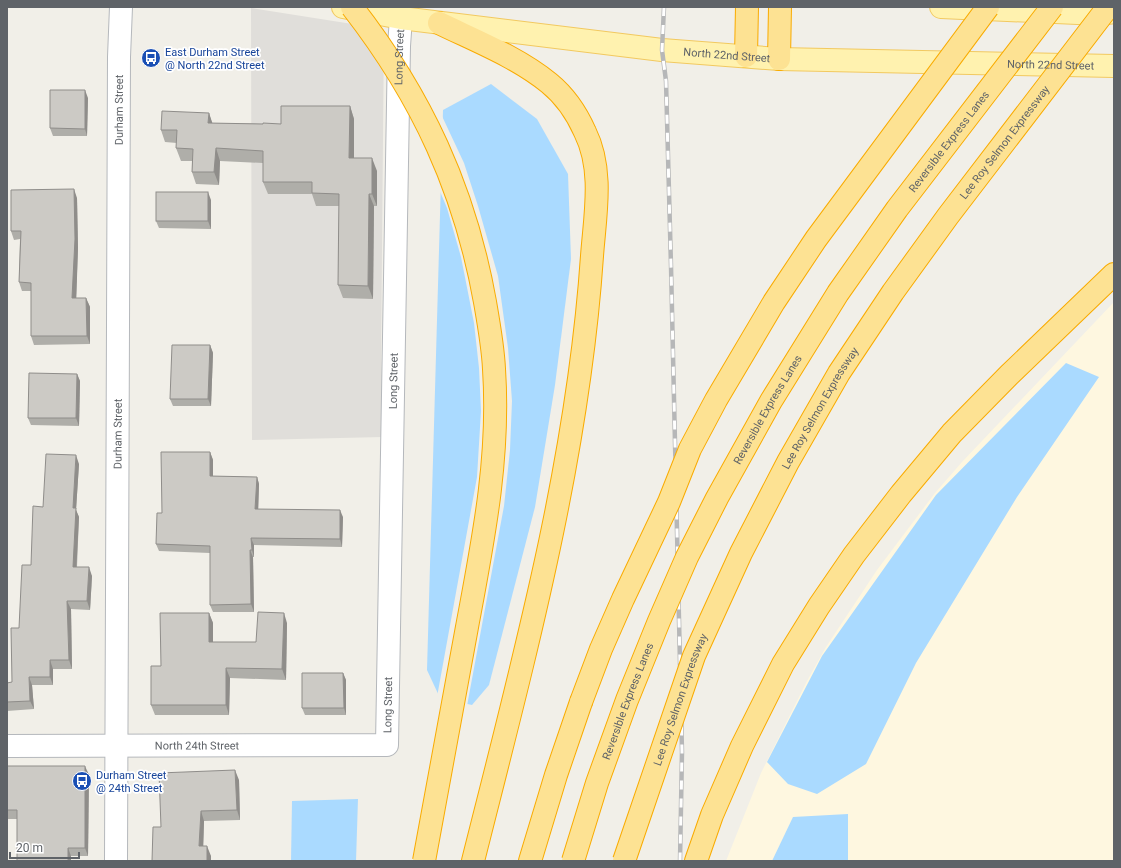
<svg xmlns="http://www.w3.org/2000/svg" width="1121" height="868" font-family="Roboto,sans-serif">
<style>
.commercial{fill:#fef7e0}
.industrial{fill:#e0deda}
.water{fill:#aadaff}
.pier{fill:#f1efe8}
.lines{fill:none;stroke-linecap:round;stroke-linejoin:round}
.minor-casing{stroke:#b5b8bc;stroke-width:24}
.major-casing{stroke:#f2c960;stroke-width:24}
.highway-casing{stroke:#f9ab00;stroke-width:24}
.minor{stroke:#fff;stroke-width:22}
.major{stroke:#fff2af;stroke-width:22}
.highway{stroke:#fde293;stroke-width:22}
.rail-casing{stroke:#b6b7b8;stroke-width:4.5}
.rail{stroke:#fff;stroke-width:3;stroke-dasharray:9;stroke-linecap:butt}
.highway-bridge-casing{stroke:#f9ab00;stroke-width:24;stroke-linecap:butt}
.highway-bridge{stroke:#fde293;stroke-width:22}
.wall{fill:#afaea9}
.shaded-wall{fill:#8f8d8a}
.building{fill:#cccac5;stroke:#8f8d8a}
.labels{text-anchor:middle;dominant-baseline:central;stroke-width:3.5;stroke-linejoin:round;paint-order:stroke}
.transit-label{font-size:11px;fill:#164399;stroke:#fff;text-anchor:start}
.street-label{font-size:11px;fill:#5f6368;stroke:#fff}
</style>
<rect width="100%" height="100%" fill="#f1efe8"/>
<path class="commercial" d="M1114,302V861H726L761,773L807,681L826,647L877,570L935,493L962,462Z"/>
<path class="industrial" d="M251,8L384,29L381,360L383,437L252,440Z"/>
<g class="water">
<path d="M491,84L537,119L568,174L571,259L555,385L535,507L489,685L472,705L440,698L427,670L443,110Z"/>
<path d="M1066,363L1099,377L1017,497L916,663L866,764L817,794L788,784L767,762L822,656L936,495Z"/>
<path d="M358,799L356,861H291L292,801Z"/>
<path d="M848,814V861H772L793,817Z"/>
</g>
<path class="pier" d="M441,114L464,163L478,206L498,276L508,348L512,401L510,450L504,506L467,706L440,700L437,697L477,477L481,411L479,368L474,323L461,257L447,208L439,189Z"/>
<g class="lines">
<g class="minor-casing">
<g id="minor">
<path id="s1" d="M7,746L387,745L399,46L401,18"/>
<path id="s2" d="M116,861L119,57L121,7"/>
</g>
</g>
<g class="major-casing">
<g id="major">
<path id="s3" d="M343,7L401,18L662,50L779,59L1114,66"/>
<path d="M941,7L1100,14L1114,12"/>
</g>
</g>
<g class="highway-casing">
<g id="highway">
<path d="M439,23C476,41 517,57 549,83C565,96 577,114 585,132C604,170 595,215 592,256C578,462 523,662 473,861"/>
<path d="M746,56L747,7"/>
<path d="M779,59L780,7"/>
<path d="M530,861L556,775L581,702"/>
<path d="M696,861L712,815L742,746L783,664L819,606L854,555L901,494L952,433L1009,375L1114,274"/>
</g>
</g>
<use href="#minor" class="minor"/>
<use href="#major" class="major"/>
<use href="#highway" class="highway"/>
<g class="rail-casing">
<path id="rail" d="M664,7L662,50L666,81L671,266L682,752L680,861"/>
</g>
<use href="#rail" class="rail"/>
<g class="highway-bridge-casing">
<g id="highway-bridge">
<path d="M352,7C422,97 465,190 485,302C489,325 493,347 494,369C500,458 483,541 467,627C453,705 439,783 424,861"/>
<path d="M581,702L601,649L623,599L669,502L690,449L716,400L774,302L816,239L988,7"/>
<path id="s4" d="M573,861L597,783L627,700L659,621L687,557L717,498L771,401L838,293L897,209L1052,7"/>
<path id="s5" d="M624,861L694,656L741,553L788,462L839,373L893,292L948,216L1108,7"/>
</g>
</g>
<use href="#highway-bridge" class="highway-bridge"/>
</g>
<g class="wall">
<path d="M88,98L87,136H53L50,128Z"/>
<path d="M350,106L354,119V158L377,171V206H374L373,299L343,298L338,285L339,206H316L312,194H268L263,182V163L220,161L219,185L196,184L192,172V161H181L176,148L177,143L165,142L161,130L209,113L212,123L263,124H281Z"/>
<path d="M77,198L78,248L76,298H86L90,307V344L34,345L31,336V291H22L19,282L20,239L14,240L11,231Z"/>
<path d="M211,200V229L159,228L156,221Z"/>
<path d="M210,345L213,353L211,406H173L170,399Z"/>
<path d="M77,374L80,381L79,426L31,425L28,418Z"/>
<path d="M210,452L213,460V476L257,477L259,484L258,509L343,517L342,547L254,545V557H253L254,612H213L210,605V553L159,551L156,544Z"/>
<path d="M79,464L76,510L79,517L77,567L92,576L90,610L71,609L72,669H53V685H32L34,709L7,711V683L12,682L31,565L43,507Z"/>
<path d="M209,613L213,623V642H256L287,623L286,680L230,678L229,715H155L151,705L161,666Z"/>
<path d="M343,673L346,680V715H305L302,708Z"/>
<path d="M7,766L89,775L88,856H71L17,819H7Z"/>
<path d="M239,780L240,820L204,821L203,846L211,856L161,827Z"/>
</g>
<g class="shaded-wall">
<path d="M85,90L88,98L87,136L85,129Z"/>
<path d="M350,106L354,119V170L349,158Z"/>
<path d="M209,113L213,125L208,123Z"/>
<path d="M216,148L220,161L219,185L214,172Z"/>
<path d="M372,158L377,171V206L372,194Z"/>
<path d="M74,189L77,198L78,248L76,307L72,298Z"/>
<path d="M208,192L211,200V229L208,221Z"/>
<path d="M369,194L374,206L373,299L368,286Z"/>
<path d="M86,298L90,307V344L87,336Z"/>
<path d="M210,345L213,353L211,406L208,399Z"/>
<path d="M77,374L80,381L79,426L76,418Z"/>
<path d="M210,452L213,460V484L210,476Z"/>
<path d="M76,455L79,464L76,510L79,517L76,575L73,567V508Z"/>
<path d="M257,477L259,484L258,516L255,509Z"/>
<path d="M340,510L343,517L342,547L340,539Z"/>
<path d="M251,538L254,545V557L252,550Z"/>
<path d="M250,550L253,557L254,612L251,604Z"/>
<path d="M89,567L92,576L90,610L87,601Z"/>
<path d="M67,601L71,609L72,669L69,660Z"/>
<path d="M209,613L213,623V653L209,642Z"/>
<path d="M284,613L287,623L286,680L282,669Z"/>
<path d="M50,660L53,669V685L50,677Z"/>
<path d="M226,668L230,678L229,715L226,705Z"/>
<path d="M343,673L346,680V715L344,708Z"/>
<path d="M29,677L32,685L34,709L30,701Z"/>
<path d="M85,766L89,775L88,856L85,848Z"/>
<path d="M235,770L239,780L240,820L237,810Z"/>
<path d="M201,811L204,821L203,856L199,846Z"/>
<path d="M207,846L211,856V861H207Z"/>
<path d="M68,848L71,856V861H68Z"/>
</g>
<g class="building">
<path d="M50,90H85V129L50,128Z"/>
<path d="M281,106H350L349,158H372V194H369L368,286L338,285L339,194L312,193V182H263V151L216,148L214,172H192L193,149L176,148L177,130H161L162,111L209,113L208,123L263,124V123L281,124Z"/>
<path d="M74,189L75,239L72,298H86L87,336H31V283L19,282L21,231H11V190Z"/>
<rect x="156" y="192" width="52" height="29"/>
<path d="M172,345H210L208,399H170Z"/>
<path d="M29,373L77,374L76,418H28Z"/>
<path d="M161,452H210V476L257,477L255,509L340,510V539L251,538L252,550H250L251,604L210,605V546L156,544L157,513H162Z"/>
<path d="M46,454L76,455L73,508H76L73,567H89L87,601H67L69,660H50V677H29L30,701L7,702V683L12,682L11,628H19L22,565H31L33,506L43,507Z"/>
<path d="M258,612L284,613L282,669L226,668V705H151V666H161L160,613H209V642H256Z"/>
<path d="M302,673H343L344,708H302Z"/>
<path d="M7,766H85V848H68V861H17V810H7Z"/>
<path d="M235,770L237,810L201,811L199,846H207V861H152L153,827H161L159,773Z"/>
</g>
<defs>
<g id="bus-disc" transform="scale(1)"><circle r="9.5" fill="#1a4fb4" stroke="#fff"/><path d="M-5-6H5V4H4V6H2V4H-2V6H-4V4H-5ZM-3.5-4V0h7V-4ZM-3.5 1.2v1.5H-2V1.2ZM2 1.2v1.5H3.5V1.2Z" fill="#fff"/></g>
</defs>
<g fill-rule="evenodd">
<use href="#bus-disc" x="151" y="58"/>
<use href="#bus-disc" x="82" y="781"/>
</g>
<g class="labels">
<g class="transit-label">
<text x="165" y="52">East Durham Street<tspan x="165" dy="13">@ North 22nd Street</tspan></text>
<text x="96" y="775">Durham Street<tspan x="96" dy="13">@ 24th Street</tspan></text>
</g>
<g class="street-label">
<text stroke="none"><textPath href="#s3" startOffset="387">North 22nd Street</textPath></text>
<text stroke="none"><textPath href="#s1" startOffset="1068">Long Street</textPath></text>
<text stroke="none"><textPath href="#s3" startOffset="711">North 22nd Street</textPath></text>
<text stroke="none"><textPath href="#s2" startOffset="751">Durham Street</textPath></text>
<text stroke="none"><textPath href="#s4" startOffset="817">Reversible Express Lanes</textPath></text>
<text stroke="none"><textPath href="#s5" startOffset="819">Lee Roy Selmon Expressway</textPath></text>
<text stroke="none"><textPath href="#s1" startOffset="744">Long Street</textPath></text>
<text stroke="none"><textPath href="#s4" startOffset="493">Reversible Express Lanes</textPath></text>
<text stroke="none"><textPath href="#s5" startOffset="495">Lee Roy Selmon Expressway</textPath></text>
<text stroke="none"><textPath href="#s2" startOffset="427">Durham Street</textPath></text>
<text stroke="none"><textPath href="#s5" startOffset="171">Lee Roy Selmon Expressway</textPath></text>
<text stroke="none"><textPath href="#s4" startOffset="169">Reversible Express Lanes</textPath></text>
<text stroke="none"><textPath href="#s1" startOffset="420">Long Street</textPath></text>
<text stroke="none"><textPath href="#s1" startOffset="190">North 24th Street</textPath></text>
</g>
</g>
<rect width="1121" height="868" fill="none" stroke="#5f6368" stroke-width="16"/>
<path d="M10 852v6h69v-6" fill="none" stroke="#5f6368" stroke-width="2"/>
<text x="16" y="852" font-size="12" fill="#5f6368" stroke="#ffffff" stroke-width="3" paint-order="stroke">20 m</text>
</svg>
